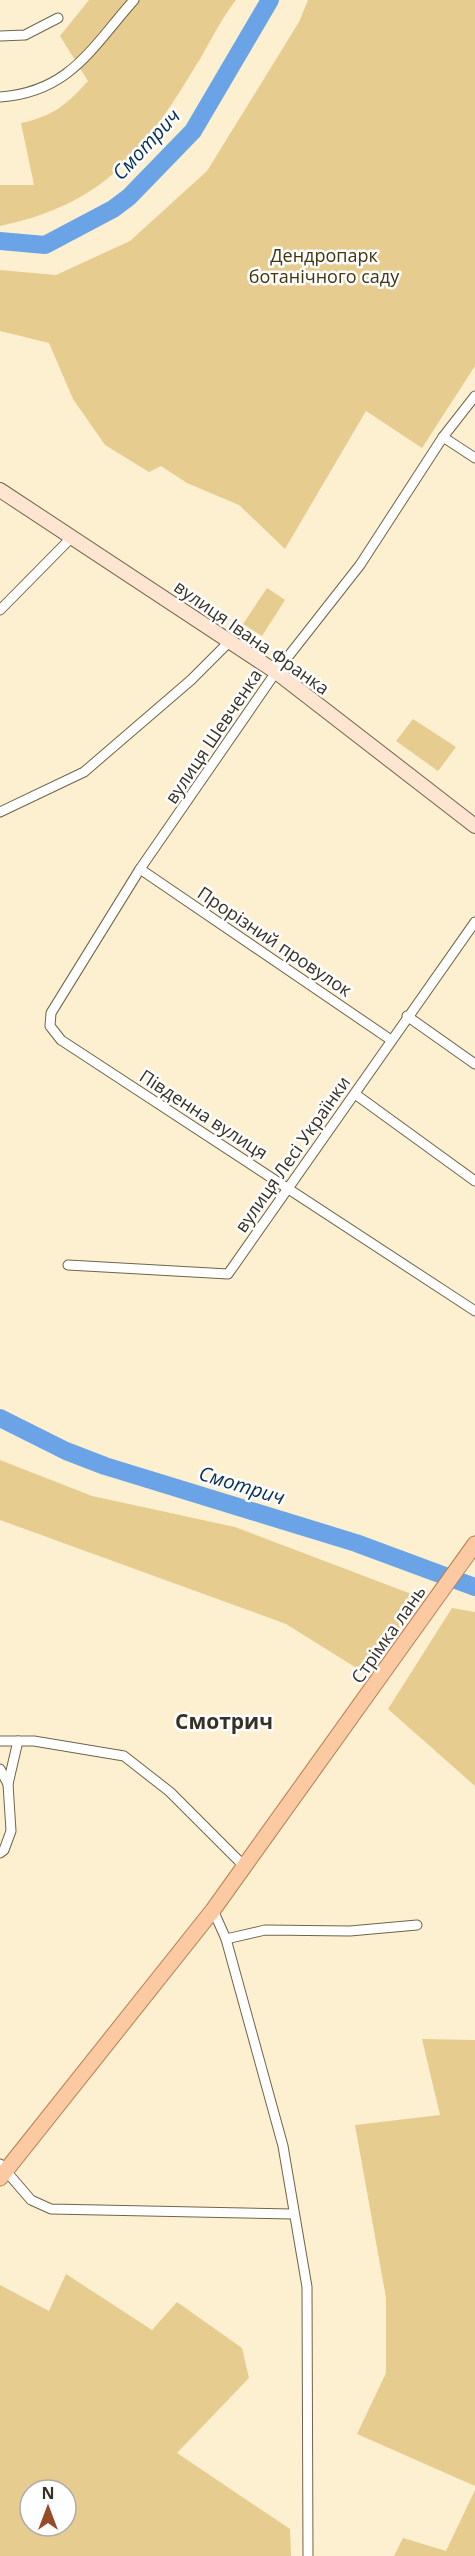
<svg xmlns="http://www.w3.org/2000/svg" width="475" height="2556" font-family="'Open Sans',sans-serif">
<style>
.green{fill:#e7cc90;fill-rule:evenodd}
.lines{fill:none;stroke-linecap:round;stroke-linejoin:round}
.river{stroke:#6ba4e6;stroke-width:18}
.street-casing{stroke:#706449;stroke-width:11}
.secondary-casing{stroke:#706449;stroke-width:16}
.primary-casing{stroke:#b57e4f;stroke-width:17}
.street{stroke:#fff;stroke-width:9}
.secondary{stroke:#fde5d1;stroke-width:14}
.primary{stroke:#fbcaa3;stroke-width:15}
.labels{text-anchor:middle;dominant-baseline:central;stroke-width:5;stroke-linejoin:round;paint-order:stroke}
.park-label{font-size:18px;fill:#43340d;stroke:#fefefe}
.street-label{font-size:18px;fill:#363125;stroke:#fefefe}
.water-label{font-size:20px;font-style:italic;fill:#06305a;stroke:#fefefe}
.quarter-label{font-size:21px;font-weight:bold;fill:#363125;stroke:#fefefe}
</style>
<rect width="100%" height="100%" fill="#fdf0d1"/>
<g class="green">
<path d="M89,0H236C220,20 209,45 195,67C143,153 104,204 0,226V185H34L21,123C54,116 66,105 88,81L60,36Z"/>
<path d="M308,0H475V366L422,448L366,411L285,549L239,505L187,483L161,466L149,472L105,445L73,399L49,343L0,331V270L56,275L130,241L207,171L299,22Z"/>
<path d="M267,588L285,600L262,636L243,624Z"/>
<path d="M413,719L456,747L438,771L396,741Z"/>
<path d="M0,1460L92,1496L235,1527L422,1598L366,1674L286,1624L0,1520Z"/>
<path d="M452,1608L475,1612V1786L388,1709Z"/>
<path d="M422,2039L475,2040V2486L357,2434L386,2373V2298L355,2125L440,2115Z"/>
<path d="M66,2274L152,2330L177,2302L242,2348L249,2378L177,2453L290,2529L291,2556H0V2285L49,2311ZM30,2490H66V2526H30Z"/>
<path d="M475,2490V2556H394L403,2538L446,2551Z"/>
</g>
<g class="lines">
<g class="river">
<path d="M0,241L45,245L113,209L129,197L193,131L270,0"/>
<path d="M0,1418L66,1451L105,1466L356,1543L475,1587"/>
</g>
<g class="street-casing">
<g id="street">
<path d="M0,36L25,35L58,18"/>
<path d="M0,97C70,92 92,47 134,0"/>
<path d="M475,396L443,437L360,565L276,672L140,869L51,1013L50,1026L61,1040L475,1311"/>
<path d="M443,437L475,458"/>
<path d="M0,610L73,536"/>
<path d="M0,812L84,772L191,680L229,642"/>
<path d="M140,869L391,1040"/>
<path d="M407,1016L475,1064"/>
<path d="M355,1094L475,1181"/>
<path d="M68,1265L228,1274L475,922"/>
<path d="M0,1741H34L124,1756L170,1792L244,1866"/>
<path d="M0,1769L8,1784"/>
<path d="M0,1853L4,1850L11,1831L8,1784L18,1741"/>
<path d="M213,1910L226,1939L283,2146L307,2287L308,2556"/>
<path d="M226,1939L265,1930L350,1931L417,1925"/>
<path d="M0,2164L31,2200L51,2209L293,2214"/>
</g>
</g>
<g class="secondary-casing">
<path id="secondary" d="M0,490L276,672L475,826"/>
</g>
<g class="primary-casing">
<path id="primary" d="M0,2178L213,1910L475,1544"/>
</g>
<use href="#street" class="street"/>
<use href="#secondary" class="secondary"/>
<use href="#primary" class="primary"/>
</g>
<g class="labels">
<g class="park-label">
<text x="324" y="255">Дендропарк<tspan x="324" dy="21">ботанічного саду</tspan></text>
</g>
<g class="street-label">
<text transform="translate(252 637) rotate(35)">вулиця Івана Франка</text>
<text transform="translate(213 736) rotate(-56)">вулиця Шевченка</text>
<text transform="translate(275 941) rotate(34)">Прорізний провулок</text>
<text transform="translate(204 1114) rotate(33)">Південна вулиця</text>
<text transform="translate(292 1154) rotate(-55)">вулиця Лесі Українки</text>
<text transform="translate(388 1634) rotate(-55)">Стрімка лань</text>
</g>
<g class="water-label">
<text transform="translate(146 144) rotate(-47)">Смотрич</text>
<text transform="translate(242 1485) rotate(17)">Смотрич</text>
</g>
<g class="quarter-label">
<text x="224" y="1721">Смотрич</text>
</g>
</g>
<g transform="translate(48 2508)"><circle r="28" fill="#fefefe" stroke="#aeaca7" stroke-width="1.5"/>
<path d="M0-4.5L10 22L0 15L-10 22Z" fill="#944c29"/>
<text y="-9" font-size="16" font-weight="bold" text-anchor="middle" fill="#363125">N</text>
</g>
</svg>
